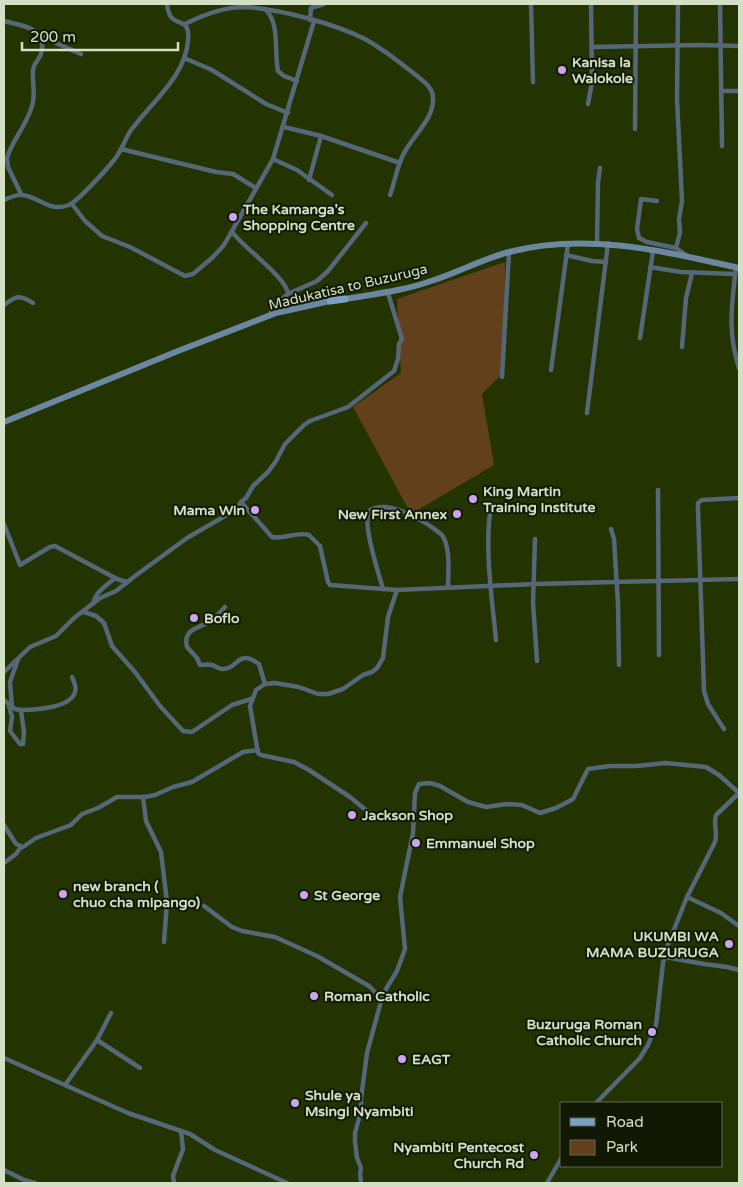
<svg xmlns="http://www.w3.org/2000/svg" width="743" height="1187" font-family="'Varela Round',sans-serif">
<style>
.green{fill:#61401b}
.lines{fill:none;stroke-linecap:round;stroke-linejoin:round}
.minor{stroke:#556778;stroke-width:4.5}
.secondary{stroke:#6b87a2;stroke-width:6}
.primary{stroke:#7ba0c2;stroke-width:7}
.poi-dot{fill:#c9a5ee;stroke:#111905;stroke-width:2}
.labels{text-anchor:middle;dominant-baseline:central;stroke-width:4;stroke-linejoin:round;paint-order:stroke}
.poi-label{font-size:14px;font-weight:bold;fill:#d4e0c5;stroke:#111905;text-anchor:start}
.street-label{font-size:14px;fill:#d4e0c5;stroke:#111905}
</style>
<rect width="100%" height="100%" fill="#233400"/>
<path class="green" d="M505,262L504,372L482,394L494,465L411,514L353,407L401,373L397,299Z"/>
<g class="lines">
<g class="minor">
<path d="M531,4L533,82"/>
<path d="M678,4L677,99L682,201L679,219L680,232L676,248L686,255"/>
<path d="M720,4L722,146"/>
<path d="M266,10C280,24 274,52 278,71L284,76L297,81"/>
<path d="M310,20L311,8L324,4"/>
<path d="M4,21C22,26 48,27 41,54C39,60 33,64 33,71C32,83 36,94 32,106C27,125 12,140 7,158L8,167L21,194"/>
<path d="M185,24C203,15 223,7 244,7C277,8 335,24 365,39C381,48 397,60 412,72C420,79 433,86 433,98C434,120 412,136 403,155C397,167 395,181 390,195"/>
<path d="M39,33L56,43L81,54"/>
<path d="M592,47L700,45L739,46"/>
<path d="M184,58L212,70L266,104L288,113"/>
<path d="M721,91H739"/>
<path d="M588,104L592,82L591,4"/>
<path d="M284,127L321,136L400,163"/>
<path d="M635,129L636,4"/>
<path d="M121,149L216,172L233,174L256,188"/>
<path d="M273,159L297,170L332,195"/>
<path d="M309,180L321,136"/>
<path d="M4,200C9,198 16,194 22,195C39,196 48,213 69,205C78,201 107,169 114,160C121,152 124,142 129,133C149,104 185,78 188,41C191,11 170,34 167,4"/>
<path d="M657,201L641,199L637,229L639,238L647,242L676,248"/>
<path d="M72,204L85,221L102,236L130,247L185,276L193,274L213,257L224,245L273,159L314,21"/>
<path d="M232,232C244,248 287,278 288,294L272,306L270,316"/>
<path d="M597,243L598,182L600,168"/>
<path d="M566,255L592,261L606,262"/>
<path d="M650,267L681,272L735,274"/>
<path d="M736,267C732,304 727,331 739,368"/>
<path d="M288,294L317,281L328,271L366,223"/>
<path d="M4,305C16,296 19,294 33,303"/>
<path d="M640,338L653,251"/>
<path d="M682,347L686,298L692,273"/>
<path d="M551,370L568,244"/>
<path d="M502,377L509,252"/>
<path d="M587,413L608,243"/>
<path d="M658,490L659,655"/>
<path d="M241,502L272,537C284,540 297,531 309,535L320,546L328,582L330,585L397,590L534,584L739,579"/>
<path d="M490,512C485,554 492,598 496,640"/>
<path d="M4,524L20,565L50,547L55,546L117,579L127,582"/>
<path d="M611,529L614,539L618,604L619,665"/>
<path d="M535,539L533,603L537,661"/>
<path d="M383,589C379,574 362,524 369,511C387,497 428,523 442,535C451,548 448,572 448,587"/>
<path d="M397,590L388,617L383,658L377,668L372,672L363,675L343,689L328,694H318L299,687L275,683L265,684L256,690L250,706L258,753L261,755L294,762L309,770L350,797L373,816L385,819L414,818"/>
<path d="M93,604C95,592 106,586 115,578"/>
<path d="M225,607C220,612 214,620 207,623C196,629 183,630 187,647L197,658L200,665C204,665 208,664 212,665C215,666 219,669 223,669C239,669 237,648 259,664L265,684"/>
<path d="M84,612L96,616L104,623L112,646L135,672L160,706L183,731L192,732L232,705L251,699"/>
<path d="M4,672L30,647L56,636L74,618L100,598L116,591L135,576L187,538L237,509L241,502L246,498L253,486L268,472L276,461L285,444L304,425L310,421L348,407L394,371L398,359L399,344L402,339L388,293"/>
<path d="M4,700L15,709L21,710C34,710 71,708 75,692C77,687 74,682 72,677"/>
<path d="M9,706L12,717L10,731L20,744H23L24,733L21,710"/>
<path d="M12,707L10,682L18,659"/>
<path d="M724,729L708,704L704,691L698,509V503L702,500L739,498"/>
<path d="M143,797L146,821L161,852L167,902L164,942"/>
<path d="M4,825L16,844L23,847L36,838L71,825L82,814L98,808L117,797H145L155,795L173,787L192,782L243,752L258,750"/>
<path d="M4,863L16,854L21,847"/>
<path d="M687,897L721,913L739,926"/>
<path d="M204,906L232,927L242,931L275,937L317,956L369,986L382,999"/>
<path d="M665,957L704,964L727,967L739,970"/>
<path d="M97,1040L140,1068"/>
<path d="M4,1058L128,1113L190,1134L215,1150L287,1183"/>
<path d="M65,1085L97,1040L111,1013"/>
<path d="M596,1103L640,1058L648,1045L656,1025L663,963L667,947L687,897L715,842C718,832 713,824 716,815L739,793"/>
<path d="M4,1170L24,1180L35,1183"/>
<path d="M174,1183L173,1176L183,1149L181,1131"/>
<path d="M361,1183L360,1174L361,1168L357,1158L355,1142V1133L361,1111V1099L367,1053L383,994L397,971L405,949L400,897L413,833L415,793L419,784L430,783L440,786L468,802L486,807L507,804L522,805L540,813L556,808L573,799L588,769L610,766H636L666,763L706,767L719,775L739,793"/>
<path d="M547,1183L562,1157"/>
</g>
<g class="secondary">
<path d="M345,299C374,294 403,291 431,281C457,273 482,259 509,252C586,232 663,251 739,268"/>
<path d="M4,422L178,351L276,313L330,301"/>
</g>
<path class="primary" d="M330,301L345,299"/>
</g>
<g class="poi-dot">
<circle cx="562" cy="70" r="5"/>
<circle cx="233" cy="217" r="5"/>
<circle cx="473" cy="499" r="5"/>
<circle cx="255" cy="510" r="5"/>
<circle cx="457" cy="514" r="5"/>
<circle cx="194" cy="618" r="5"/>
<circle cx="352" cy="815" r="5"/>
<circle cx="416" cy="843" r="5"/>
<circle cx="63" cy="894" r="5"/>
<circle cx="304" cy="895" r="5"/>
<circle cx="729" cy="944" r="5"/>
<circle cx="314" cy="996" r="5"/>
<circle cx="652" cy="1032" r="5"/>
<circle cx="402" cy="1059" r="5"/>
<circle cx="295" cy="1103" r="5"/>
<circle cx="534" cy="1155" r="5"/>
</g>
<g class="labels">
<g class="poi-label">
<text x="572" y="62">Kanisa la<tspan x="572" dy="16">Walokole</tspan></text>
<text x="243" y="209">The Kamanga's<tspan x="243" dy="16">Shopping Centre</tspan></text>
<text x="483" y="491">King Martin<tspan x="483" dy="16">Training Institute</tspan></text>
<text x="245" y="510" text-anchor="end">Mama Win</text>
<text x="447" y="514" text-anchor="end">New First Annex</text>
<text x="204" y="618">Boflo</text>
<text x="362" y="815">Jackson Shop</text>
<text x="426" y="843">Emmanuel Shop</text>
<text x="73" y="886">new branch (<tspan x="73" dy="16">chuo cha mipango)</tspan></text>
<text x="314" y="895">St George</text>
<text x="719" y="936" text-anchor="end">UKUMBI WA<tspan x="719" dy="16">MAMA BUZURUGA</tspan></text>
<text x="324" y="996">Roman Catholic</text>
<text x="642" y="1024" text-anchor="end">Buzuruga Roman<tspan x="642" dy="16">Catholic Church</tspan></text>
<text x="412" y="1059">EAGT</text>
<text x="305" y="1095">Shule ya<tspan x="305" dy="16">Msingi Nyambiti</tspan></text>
<text x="524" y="1147" text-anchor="end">Nyambiti Pentecost<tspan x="524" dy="16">Church Rd</tspan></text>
</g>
<g class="street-label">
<text transform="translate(348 287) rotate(-13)">Madukatisa to Buzuruga</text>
</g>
</g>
<rect width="743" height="1187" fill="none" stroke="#d4e0c5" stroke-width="10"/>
<rect x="560" y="1102" width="162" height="65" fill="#111905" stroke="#5f6952"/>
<rect x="570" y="1118" width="25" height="8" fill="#7ba0c2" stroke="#5f6952"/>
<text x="606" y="1127" font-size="15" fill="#d4e0c5">Road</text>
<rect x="570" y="1140" width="25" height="15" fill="#61401b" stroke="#5f6952"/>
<text x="606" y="1152" font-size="15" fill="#d4e0c5">Park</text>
<path d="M22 42v8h156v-8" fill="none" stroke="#d4e0c5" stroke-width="2.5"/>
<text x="30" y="42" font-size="15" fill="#d4e0c5" stroke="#111905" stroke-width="4" paint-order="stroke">200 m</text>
</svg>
